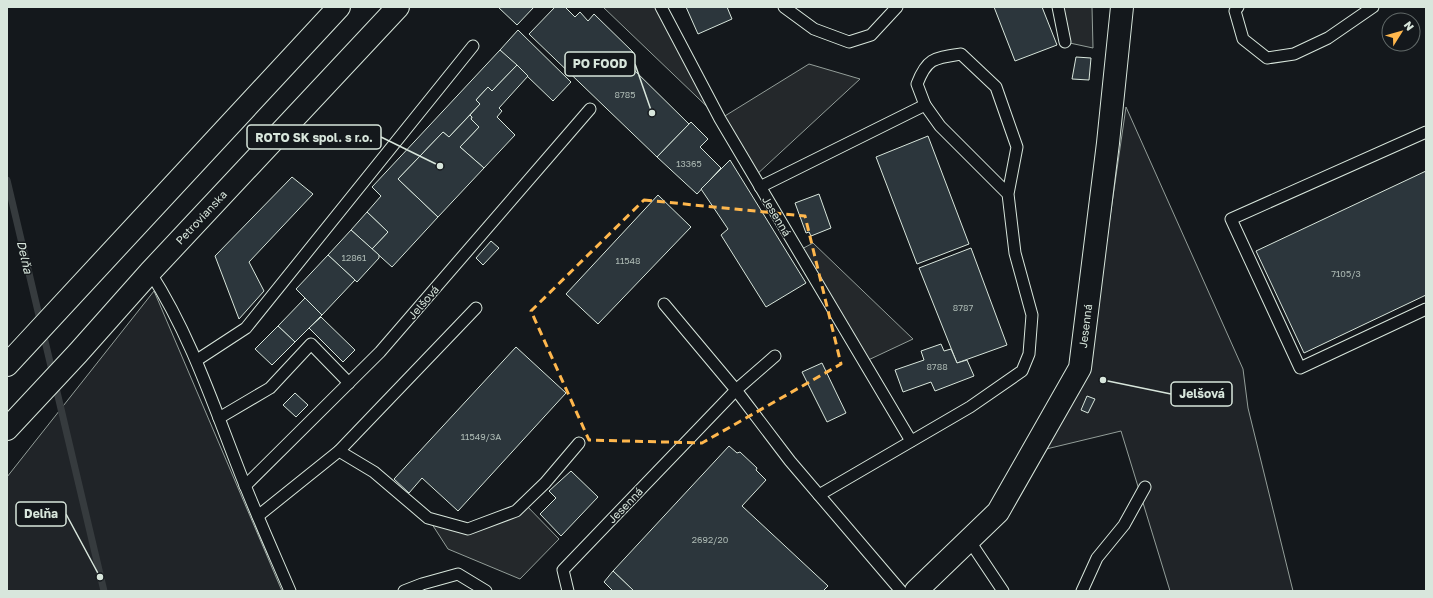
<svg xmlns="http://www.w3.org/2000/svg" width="1433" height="598" font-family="'Golos Text',sans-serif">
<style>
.green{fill:#202428;stroke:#939e99}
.parking{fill:#24282b;stroke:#939e99}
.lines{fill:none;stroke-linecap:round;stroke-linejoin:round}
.stream{stroke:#363b3e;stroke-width:7}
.building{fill:#2c363c;stroke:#d8e6dc}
.lane-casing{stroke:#d8e6dc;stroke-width:13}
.street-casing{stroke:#d8e6dc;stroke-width:24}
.primary-casing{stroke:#d8e6dc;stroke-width:24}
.lane{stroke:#14181c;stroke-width:11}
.street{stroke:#14181c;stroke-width:22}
.primary{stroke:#14181c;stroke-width:22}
.marked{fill:none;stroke:#ffb74d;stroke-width:3;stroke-dasharray:8 5;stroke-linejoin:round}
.labels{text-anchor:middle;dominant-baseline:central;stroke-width:3;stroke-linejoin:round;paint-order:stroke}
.number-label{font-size:9px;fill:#adbab4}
.street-label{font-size:11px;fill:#d8e6dc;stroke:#14181c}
.water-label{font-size:12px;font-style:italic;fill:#d8e6dc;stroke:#14181c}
.leader{fill:none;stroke:#d8e6dc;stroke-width:1.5}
.callout-dot{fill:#d8e6dc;stroke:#14181c;stroke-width:1.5}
.callout{fill:#14181c;stroke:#d8e6dc;stroke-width:1.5}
.callout-label{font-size:12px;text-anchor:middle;font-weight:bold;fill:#d8e6dc}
</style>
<rect width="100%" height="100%" fill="#14181c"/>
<g class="green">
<path d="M1126,107L1243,369L1248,408L1293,591H1170L1121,431L1038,451L1090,355Z"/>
<path d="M154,291L282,591H7V477Z"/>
</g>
<g class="parking">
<path d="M603,7H661L720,119L809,64L860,79L754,177L720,119Z"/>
<path d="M1058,7H1092L1093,48L1065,42Z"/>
<path d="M813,243L913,339L864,362L798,251Z"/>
<path d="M524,503L559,539L520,579L448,549L428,518L468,529Z"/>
</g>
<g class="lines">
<path class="stream" d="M7,180L104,591"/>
</g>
<g class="building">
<path d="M498,7H534L517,25Z"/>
<path d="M555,7H565L575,17L580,12L588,21L594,14L634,53L627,60L630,63L628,64L689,124L657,157L529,34Z"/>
<path d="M686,7H727L732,19L698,34Z"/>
<path d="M994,7H1042L1057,45L1015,61Z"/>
<path d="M518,30L571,82L553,101L500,50Z"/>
<path d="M500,50L517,65L492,91L488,87L476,100L480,104L449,137L443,132L398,179L438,217L392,267L372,249L388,232L367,212L381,196L372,187Z"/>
<path d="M1076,57L1091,58L1089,80L1072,79Z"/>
<path d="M517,65L528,76L499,108L502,111L497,117L515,135L484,168L460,147L479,127L471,119L472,117L470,115L480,104L476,100L488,87L492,91Z"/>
<path d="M470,115L472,117L471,119L479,127L460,147L484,168L438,217L398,179L443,132L449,137Z"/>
<path d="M691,122L708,139L700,147L721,168L697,194L657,157Z"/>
<path d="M928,136L969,244L917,264L876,157Z"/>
<path d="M730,160L806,283L766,307L721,235L728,229L701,189Z"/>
<path d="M1426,171V295L1304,353L1256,251Z"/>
<path d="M292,177L313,194L249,262L264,291L239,319L215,256Z"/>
<path d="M819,194L831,228L811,236L809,232L806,233L795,203Z"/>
<path d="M658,195L691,227L598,324L566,294Z"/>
<path d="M367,212L388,232L372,249L351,230Z"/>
<path d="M351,230L379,255V258L357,282L328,255Z"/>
<path d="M491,241L499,248L483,265L476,258Z"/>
<path d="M971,248L1007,345L957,363L919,268Z"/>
<path d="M328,255L355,280L322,315L296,289Z"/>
<path d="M305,298L322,315L295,342L278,326Z"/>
<path d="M321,317L355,350L343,362L309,328Z"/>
<path d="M278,326L295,342L272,365L255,349Z"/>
<path d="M941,344L944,351L951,349L957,363L967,360L974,376L935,391L931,382L903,392L895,370L924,360L921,351Z"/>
<path d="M516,347L566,393L458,511L422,478L409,493L394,479Z"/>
<path d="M822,363L846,413L827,422L802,372Z"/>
<path d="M295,393L308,405L296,417L283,405Z"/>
<path d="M1087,396L1095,399L1088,413L1081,410Z"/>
<path d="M729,446L737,453L740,452L757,468L756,470L766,480L742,506L828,586L823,591H634L613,571Z"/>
<path d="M571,471L598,497L561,536L540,514L556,498L549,491Z"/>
<path d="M613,571L634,591H613L604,582Z"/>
</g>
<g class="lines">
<g class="lane-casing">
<g id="lane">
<path d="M661,7L720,119L911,441"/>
<path d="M784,7L814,29L849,42L871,35L897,7"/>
<path d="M1058,7L1065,42"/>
<path d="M1238,7L1235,11L1243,39L1267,58L1294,54L1328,38L1373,7"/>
<path d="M1426,132L1231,219L1300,368L1426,309"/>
<path d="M760,187L925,105"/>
<path d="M150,272C189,333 211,398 237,465C253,507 272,549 290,591"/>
<path d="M775,356L736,390L790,461L901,591"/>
<path d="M197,360L246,328L473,46"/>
<path d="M219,418L270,388L311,344L349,383"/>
<path d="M339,451L476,308"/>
<path d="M245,486L380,352L590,109"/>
<path d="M819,495L970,407L1022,371L1029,354L1032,315L1015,253L1008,194L1017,147L996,87L961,54C934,58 927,58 917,84L925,105L940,126L1008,194"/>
<path d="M258,516L339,451L374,472L428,518L468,529L516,511L545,483L579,443"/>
<path d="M969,540L1003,591"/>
<path d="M404,591L422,584L458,574L486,591"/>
<path d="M568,591L563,570L736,390L664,304"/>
<path d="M1082,591L1097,558L1124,525L1145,487"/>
</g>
</g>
<g class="street-casing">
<path id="street" d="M916,591L998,512L1080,368L1108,143L1122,7"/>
</g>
<g class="primary-casing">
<g id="primary">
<path d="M7,365L339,7"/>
<path d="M7,429L78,353L150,272L398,7"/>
</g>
</g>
<use href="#lane" class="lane"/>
<use href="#street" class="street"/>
<use href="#primary" class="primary"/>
</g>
<path class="marked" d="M644,200L805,216L841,364L702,443L589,440L531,311Z"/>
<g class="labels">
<g class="number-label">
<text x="625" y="94">8785</text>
<text x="689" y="163">13365</text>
<text x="354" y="257">12861</text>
<text x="628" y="260">11548</text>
<text x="1346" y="273">7105/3</text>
<text x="963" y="307">8787</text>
<text x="937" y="366">8788</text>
<text x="481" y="436">11549/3A</text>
<text x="710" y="539">2692/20</text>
</g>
<g class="street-label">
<text transform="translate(777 216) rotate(59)">Jesenná</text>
<text transform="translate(201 217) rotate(-47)">Petrovianska</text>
<text transform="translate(423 302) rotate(-49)">Jelšová</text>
<text transform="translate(1085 326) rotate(-83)">Jesenná</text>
<text transform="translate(625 505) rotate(-46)">Jesenná</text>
</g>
<g class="water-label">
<text transform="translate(25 257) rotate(77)">Delňa</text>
</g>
</g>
<path class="leader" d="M652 113L635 64M440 166L381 137M1103 380L1171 394M100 577L66 514"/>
<g class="callout-dot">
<circle cx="652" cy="113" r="4"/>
<circle cx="440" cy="166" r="4"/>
<circle cx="1103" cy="380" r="4"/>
<circle cx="100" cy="577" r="4"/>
</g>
<g class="callout">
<rect x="565" y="52" width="70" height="24" rx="4"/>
<rect x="247" y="125" width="134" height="24" rx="4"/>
<rect x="1171" y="382" width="61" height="24" rx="4"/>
<rect x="16" y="502" width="50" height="24" rx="4"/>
</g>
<g class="callout-label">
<text x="600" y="68">PO FOOD</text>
<text x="314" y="142">ROTO SK spol. s r.o.</text>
<text x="1202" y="398">Jelšová</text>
<text x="41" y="518">Delňa</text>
</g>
<rect width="1433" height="598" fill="none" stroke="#d8e6dc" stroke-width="16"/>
<g transform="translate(1401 32) rotate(53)"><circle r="19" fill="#14181c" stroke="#626a69"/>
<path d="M0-3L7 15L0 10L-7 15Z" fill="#ffb74d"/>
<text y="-6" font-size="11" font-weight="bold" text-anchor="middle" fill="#d8e6dc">N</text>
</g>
</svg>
